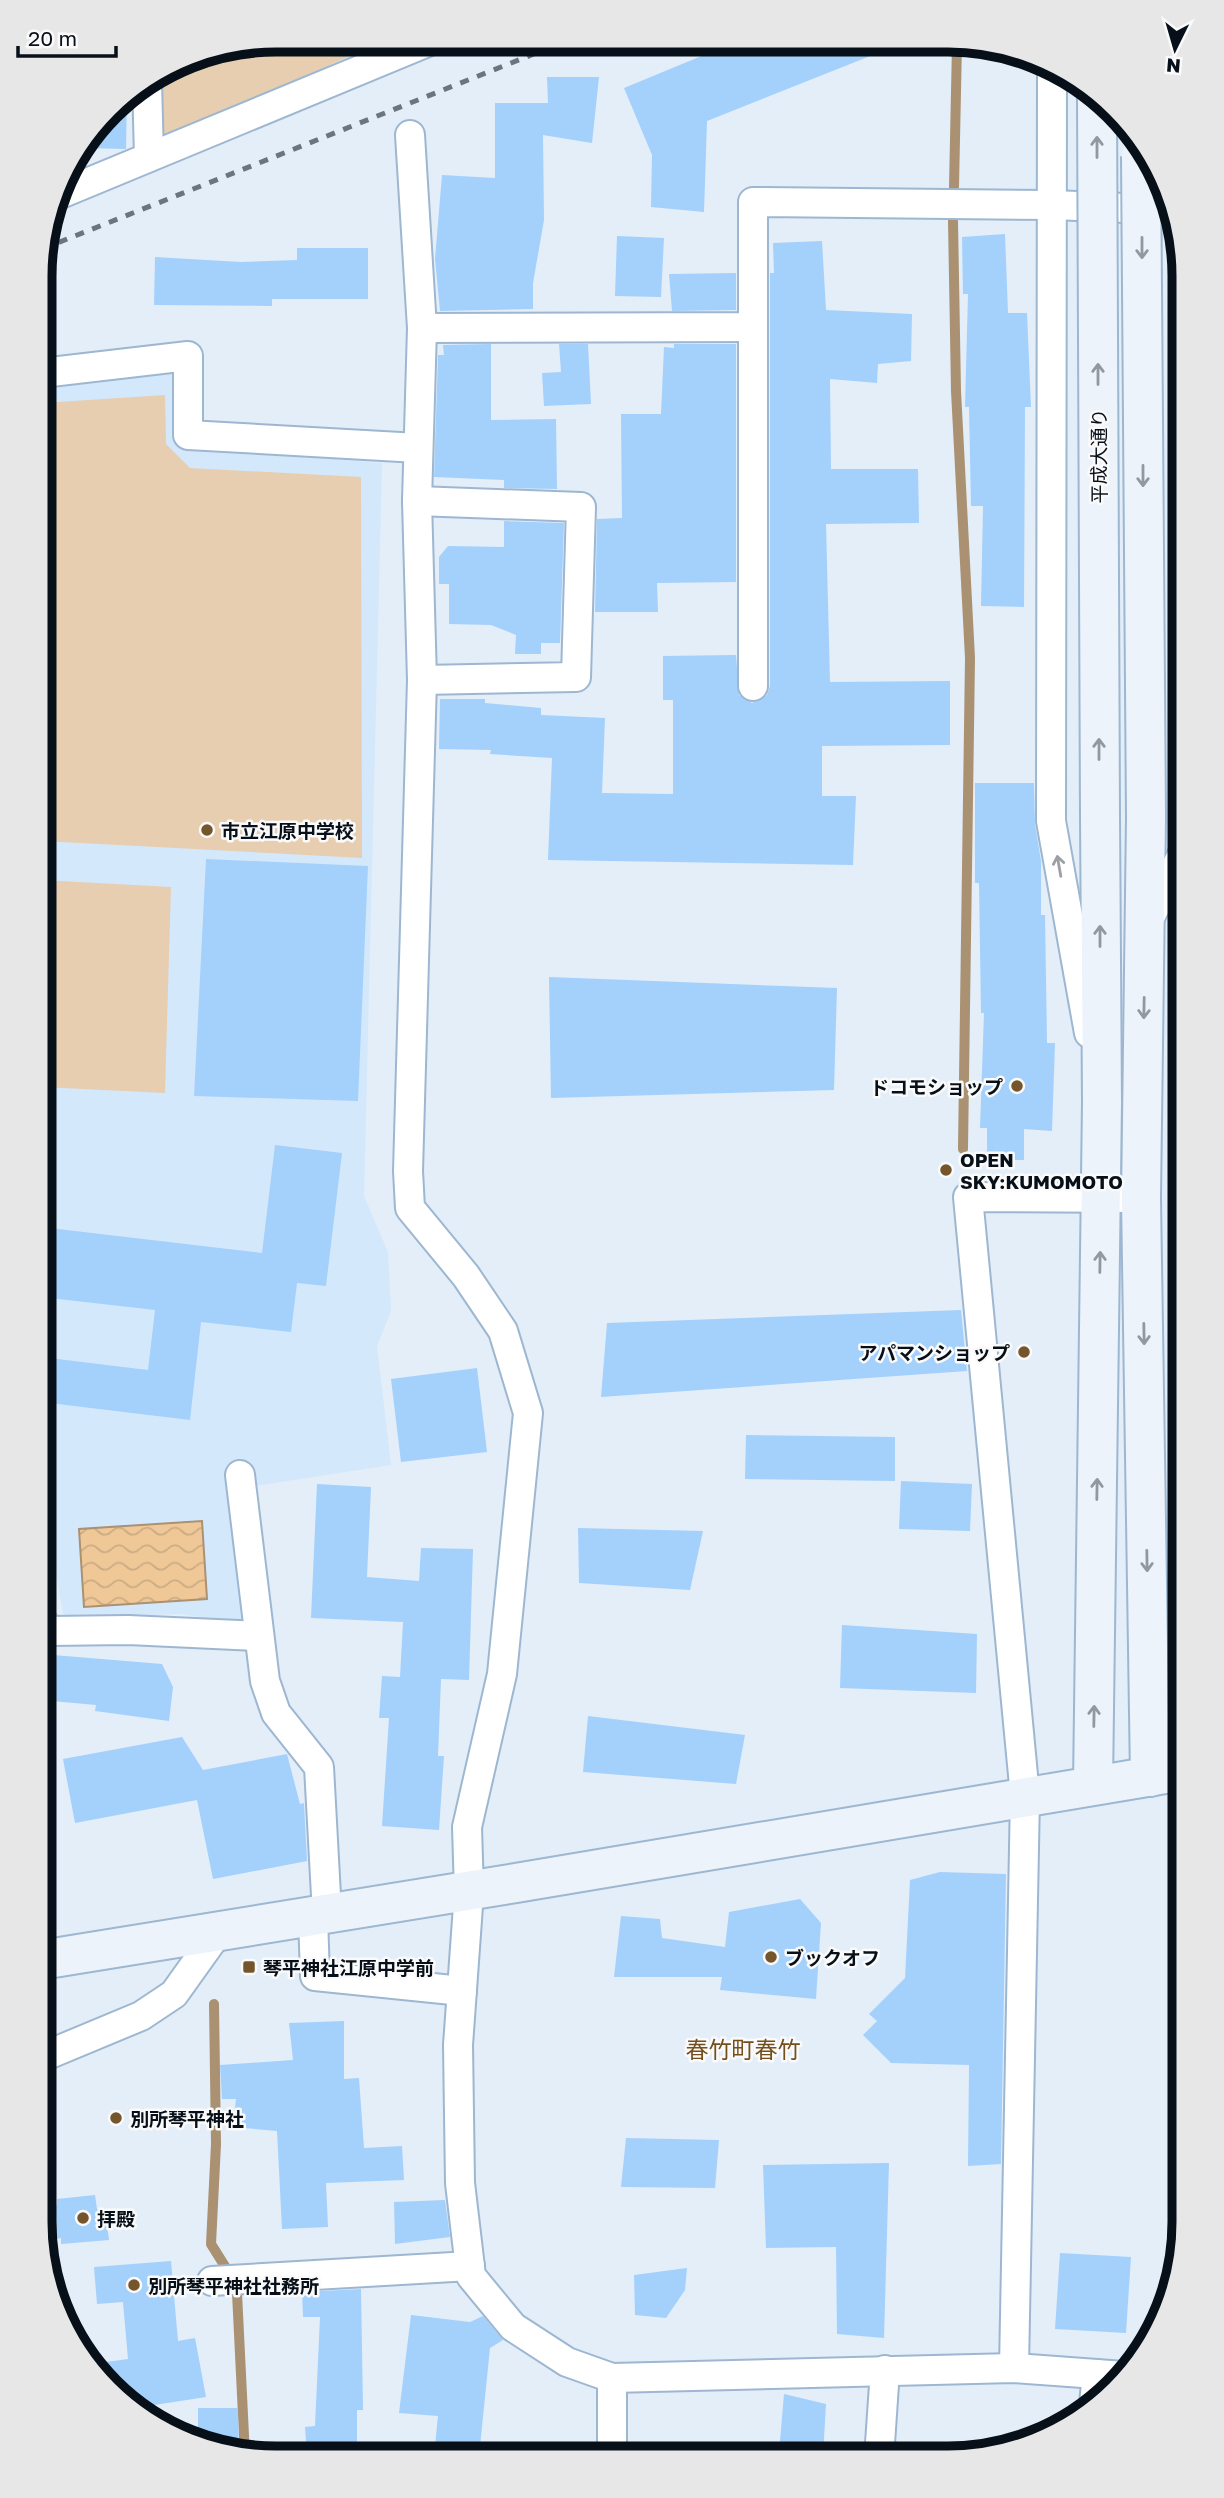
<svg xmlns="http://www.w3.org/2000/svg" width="1224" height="2498" font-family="'Golos Text','Noto Sans JP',sans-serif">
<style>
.built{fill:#d4e8fc}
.green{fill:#e7ceb1}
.water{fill:url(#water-waves);stroke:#aa9172;stroke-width:2}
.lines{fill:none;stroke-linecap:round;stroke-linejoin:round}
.stream{stroke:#aa9172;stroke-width:10}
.building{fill:#a4d0fc}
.street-casing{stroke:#9db7d1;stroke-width:32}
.secondary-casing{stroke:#9db7d1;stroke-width:42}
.street{stroke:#fff;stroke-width:28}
.secondary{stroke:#ecf3fb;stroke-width:38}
.rail{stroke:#6b757f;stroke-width:5;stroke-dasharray:9 9;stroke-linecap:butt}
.secondary-bridge-casing{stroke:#9db7d1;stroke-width:42;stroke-linecap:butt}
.secondary-bridge{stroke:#ecf3fb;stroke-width:38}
.oneway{stroke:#9098a1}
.oneway2{stroke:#9c9fa3}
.poi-dot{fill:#75552b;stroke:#fafafa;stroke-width:2.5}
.labels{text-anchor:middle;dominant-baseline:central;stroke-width:5;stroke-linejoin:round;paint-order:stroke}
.street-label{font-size:19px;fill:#071019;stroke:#fafafa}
.poi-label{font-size:19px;font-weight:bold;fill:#071019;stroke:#fafafa;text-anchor:start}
.quarter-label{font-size:23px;fill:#734f1e;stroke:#fafafa}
.rim{fill:none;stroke:#071019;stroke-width:9}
</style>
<defs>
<pattern id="water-waves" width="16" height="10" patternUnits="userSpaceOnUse" patternTransform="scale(1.75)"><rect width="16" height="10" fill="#f0c898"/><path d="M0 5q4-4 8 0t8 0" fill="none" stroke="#ccab82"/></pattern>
</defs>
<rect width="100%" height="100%" fill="#e3eef9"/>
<path class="built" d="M166,370L176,379L185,446L382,463L364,1196L388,1252L391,1311L377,1346L391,1465L255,1486L252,1468H226L245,1624L180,1614L68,1618L63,1613L41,1487L42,382Z"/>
<g class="green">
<path d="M276,40L367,41V48L168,139L156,130V77L186,58Z"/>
<path d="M165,395L166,444L190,468L361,477L362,858L42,841V403Z"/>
<path d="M42,880L171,887L165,1093L41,1087Z"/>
</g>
<path class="water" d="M202,1521L207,1599L84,1607L79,1529Z"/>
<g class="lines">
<g class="stream">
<path d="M954,187L957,44"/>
<path d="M953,221L956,391L970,658L963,1149"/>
<path d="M214,2004L216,2144L211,2244L226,2268"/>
<path d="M237,2293L245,2456"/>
</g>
</g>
<g class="building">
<path d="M733,43L898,45L707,121L704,212L651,207L652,155L624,88Z"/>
<path d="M547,77H599L592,143L543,135L544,220L533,283V309L440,311L435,259L442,175L495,178V103H548Z"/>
<path d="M127,95L126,149L83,148L120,99Z"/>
<path d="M1005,234L1008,313H1027L1031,407H1025L1024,607L981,606L983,506H971L969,407H965L968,294H963L962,237Z"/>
<path d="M617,236L664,238L661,297L615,296Z"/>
<path d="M822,241L826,310L912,314L911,361L878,364L877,383L830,379L831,469H918L919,523L826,524L830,682L950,681V745L822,746V796H856L853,865L548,860L552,758L490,754L491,750L439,749L440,699H485V703L541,708V715L605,718L602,793L673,794V700H663V656L736,655L739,695L752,703L767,695L770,686V273H774L773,243Z"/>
<path d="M297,248H368V299H272V306L154,305L155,257L241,262L297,260Z"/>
<path d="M736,273V310L672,311L669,274Z"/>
<path d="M491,344V420L556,419L557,489L504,488V480L434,477L438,355H444L443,345Z"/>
<path d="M559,344H588L591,404L544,406L542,373L561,372Z"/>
<path d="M674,344H736V582L657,583L658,612H595L597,519L622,518L621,414H661L664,347L674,348Z"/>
<path d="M504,521L564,523L560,643H541V654H515L516,635L491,625L449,624V584H439V557L448,546L504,547Z"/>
<path d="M975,783H1034L1035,824L1041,861V915H1045L1047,1043H1055L1052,1131L1024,1129V1160H987V1128H980L984,1013H981L979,883H975Z"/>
<path d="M206,859L368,866L358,1101L194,1096Z"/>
<path d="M549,977L837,988L834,1090L551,1098Z"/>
<path d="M275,1145L342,1153L326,1286L297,1283L291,1332L201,1322L190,1420L41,1402V1357L148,1370L155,1310L41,1297V1227L262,1253Z"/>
<path d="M961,1310L967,1371L601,1397L607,1323Z"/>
<path d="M477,1368L487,1452L401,1462L391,1379Z"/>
<path d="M746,1435L895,1437V1481L745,1479Z"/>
<path d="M901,1481L972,1484L970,1531L899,1529Z"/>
<path d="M317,1484L371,1487L367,1577L419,1581L421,1548L473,1549L469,1680L441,1679L438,1756H444L439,1830L382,1826L389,1718H379L382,1676L400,1677L403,1622L311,1618Z"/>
<path d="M578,1528L703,1531L690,1590L579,1583Z"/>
<path d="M842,1625L977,1634L976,1693L840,1688Z"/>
<path d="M41,1654L162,1664L173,1687L169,1721L95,1711L96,1705L41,1700Z"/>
<path d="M588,1716L745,1735L736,1784L583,1772Z"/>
<path d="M182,1737L203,1770L287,1754L300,1804L304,1803L307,1861L213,1879L197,1800L75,1823L63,1759Z"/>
<path d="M940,1872L1006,1874L1001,2164L968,2166L969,2065L891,2063L863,2035L877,2021L869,2014L905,1978L910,1880Z"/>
<path d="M800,1899L821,1923L816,1999L720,1990L722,1977H614L621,1916L660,1919L662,1938L725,1947L729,1912Z"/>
<path d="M344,2021V2079L359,2078L364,2148L402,2146L404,2180L326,2183L328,2227L282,2229L277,2131L233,2127L236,2099H222L220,2065L293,2060L289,2023Z"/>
<path d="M626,2138L719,2140L715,2188L621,2187Z"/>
<path d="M889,2163L884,2338L837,2334L836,2247L766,2248L763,2165Z"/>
<path d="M95,2195L97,2209L105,2208L109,2240L61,2244V2238L43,2241L40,2207L57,2205V2199Z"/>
<path d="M445,2200L450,2237L395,2244L394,2202Z"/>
<path d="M1060,2253L1131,2257L1126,2333L1055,2329Z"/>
<path d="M171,2261L178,2341L195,2338L206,2397L135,2408L121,2399L110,2383L106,2362L128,2359L123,2302L97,2304L94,2267Z"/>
<path d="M687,2268L685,2290L666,2318L635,2315L634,2275Z"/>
<path d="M361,2289L363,2410H357V2456H307L305,2427L315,2426L320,2317H303L302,2292Z"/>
<path d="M411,2315L470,2322L483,2316L503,2340L490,2348L479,2456H434L438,2416L399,2413Z"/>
<path d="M784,2394L826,2404L823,2456L792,2457L780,2441Z"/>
<path d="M198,2408H238L239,2454L198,2443Z"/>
</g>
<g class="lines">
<g class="street-casing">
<g id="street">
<path d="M1052,73L1051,821L1089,1033"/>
<path d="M147,82L149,157"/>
<path d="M410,135L422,328L417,501L422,680L408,1171L410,1208L466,1276L503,1331L528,1413L502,1674L467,1827L469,1892L458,2045L460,2183L471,2276L513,2327L567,2362L612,2378L1014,2368L1124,2376"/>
<path d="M58,195L430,41"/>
<path d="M422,328L753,327V202L1053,205L1173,210"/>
<path d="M42,373L188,356V435L418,448"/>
<path d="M417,501L581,507L576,677L422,680"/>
<path d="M753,686V327"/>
<path d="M1147,923L1184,851"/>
<path d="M240,1475L265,1681L276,1713L319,1767L327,1914"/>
<path d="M41,1619L49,1631L128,1630L259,1636"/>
<path d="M313,1917L315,1976L462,1991"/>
<path d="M40,2058L141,2016L174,1994L219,1931"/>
<path d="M212,2281L470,2266"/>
<path d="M1014,2368L1025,1796L968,1197L1141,1198"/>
<path d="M1094,2404L1097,2374"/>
<path d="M612,2457V2378"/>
<path d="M879,2458L885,2370"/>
</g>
</g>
<g class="secondary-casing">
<g id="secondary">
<path d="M1146,818L1141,1198L1150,1777"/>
<path d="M1093,1785L1102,1102L1100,817"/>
<path d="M41,1960C422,1900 803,1835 1183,1771"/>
</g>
</g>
<use href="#street" class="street"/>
<use href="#secondary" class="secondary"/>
<path class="rail" d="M42,249L564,42"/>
<g class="secondary-bridge-casing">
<g id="secondary-bridge">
<path d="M1097,96L1100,817"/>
<path d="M1141,156L1146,818"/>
</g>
</g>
<use href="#secondary-bridge" class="secondary-bridge"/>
</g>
<defs><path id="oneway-shaft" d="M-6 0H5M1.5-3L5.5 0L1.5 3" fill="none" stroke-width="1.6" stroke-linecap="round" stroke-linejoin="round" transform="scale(1.75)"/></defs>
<g class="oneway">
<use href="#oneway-shaft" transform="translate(1097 147) rotate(-90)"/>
<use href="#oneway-shaft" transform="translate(1142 248) rotate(90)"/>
<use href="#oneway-shaft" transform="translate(1098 374) rotate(-90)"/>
<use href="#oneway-shaft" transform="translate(1143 476) rotate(90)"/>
<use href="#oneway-shaft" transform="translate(1099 749) rotate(-90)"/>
<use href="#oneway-shaft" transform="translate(1100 936) rotate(-90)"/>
<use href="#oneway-shaft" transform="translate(1144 1008) rotate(91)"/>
<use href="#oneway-shaft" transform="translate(1100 1262) rotate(-89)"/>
<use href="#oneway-shaft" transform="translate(1144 1334) rotate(89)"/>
<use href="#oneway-shaft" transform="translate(1097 1489) rotate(-89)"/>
<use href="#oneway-shaft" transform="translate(1147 1561) rotate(89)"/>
<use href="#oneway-shaft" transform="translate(1094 1716) rotate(-89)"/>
</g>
<use class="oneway2" href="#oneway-shaft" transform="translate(1059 866) rotate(-100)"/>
<g class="poi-dot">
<circle cx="207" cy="830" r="7"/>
<circle cx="1017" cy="1086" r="7"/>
<circle cx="946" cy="1170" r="7"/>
<circle cx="1024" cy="1352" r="7"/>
<circle cx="771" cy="1957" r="7"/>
<rect x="242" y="1960" width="14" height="14" rx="3.5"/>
<circle cx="116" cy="2118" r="7"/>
<circle cx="83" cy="2218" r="7"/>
<circle cx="134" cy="2285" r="7"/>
</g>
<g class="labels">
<g class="street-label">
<text transform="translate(1098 456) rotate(-90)">平成大通り</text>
</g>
<g class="poi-label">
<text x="221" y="830">市立江原中学校</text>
<text x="1003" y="1086" text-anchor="end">ドコモショップ</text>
<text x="960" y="1159">OPEN<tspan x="960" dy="22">SKY:KUMOMOTO</tspan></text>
<text x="1010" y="1352" text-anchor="end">アパマンショップ</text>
<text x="785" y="1957">ブックオフ</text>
<text x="263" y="1967">琴平神社江原中学前</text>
<text x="130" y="2118">別所琴平神社</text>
<text x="97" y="2218">拝殿</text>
<text x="148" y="2285">別所琴平神社社務所</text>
</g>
<g class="quarter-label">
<text x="743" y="2049">春竹町春竹</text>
</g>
</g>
<path d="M0 0H1224V2498H0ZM276 52H948A224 224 0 0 1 1172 276V2222A224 224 0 0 1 948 2446H276A224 224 0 0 1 52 2222V276A224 224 0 0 1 276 52Z" fill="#e7e7e8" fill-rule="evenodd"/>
<path class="rim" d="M276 52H948A224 224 0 0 1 1172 276V2222A224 224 0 0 1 948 2446H276A224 224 0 0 1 52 2222V276A224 224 0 0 1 276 52Z"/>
<g transform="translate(1175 49) rotate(185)" stroke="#fafafa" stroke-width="5" paint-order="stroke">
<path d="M0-5L12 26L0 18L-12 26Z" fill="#071019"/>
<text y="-10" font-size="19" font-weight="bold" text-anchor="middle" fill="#071019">N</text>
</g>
<path d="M18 46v10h98v-10" fill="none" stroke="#071019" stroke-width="3.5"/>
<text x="28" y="46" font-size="21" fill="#071019" stroke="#fafafa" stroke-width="5" paint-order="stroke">20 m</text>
</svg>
